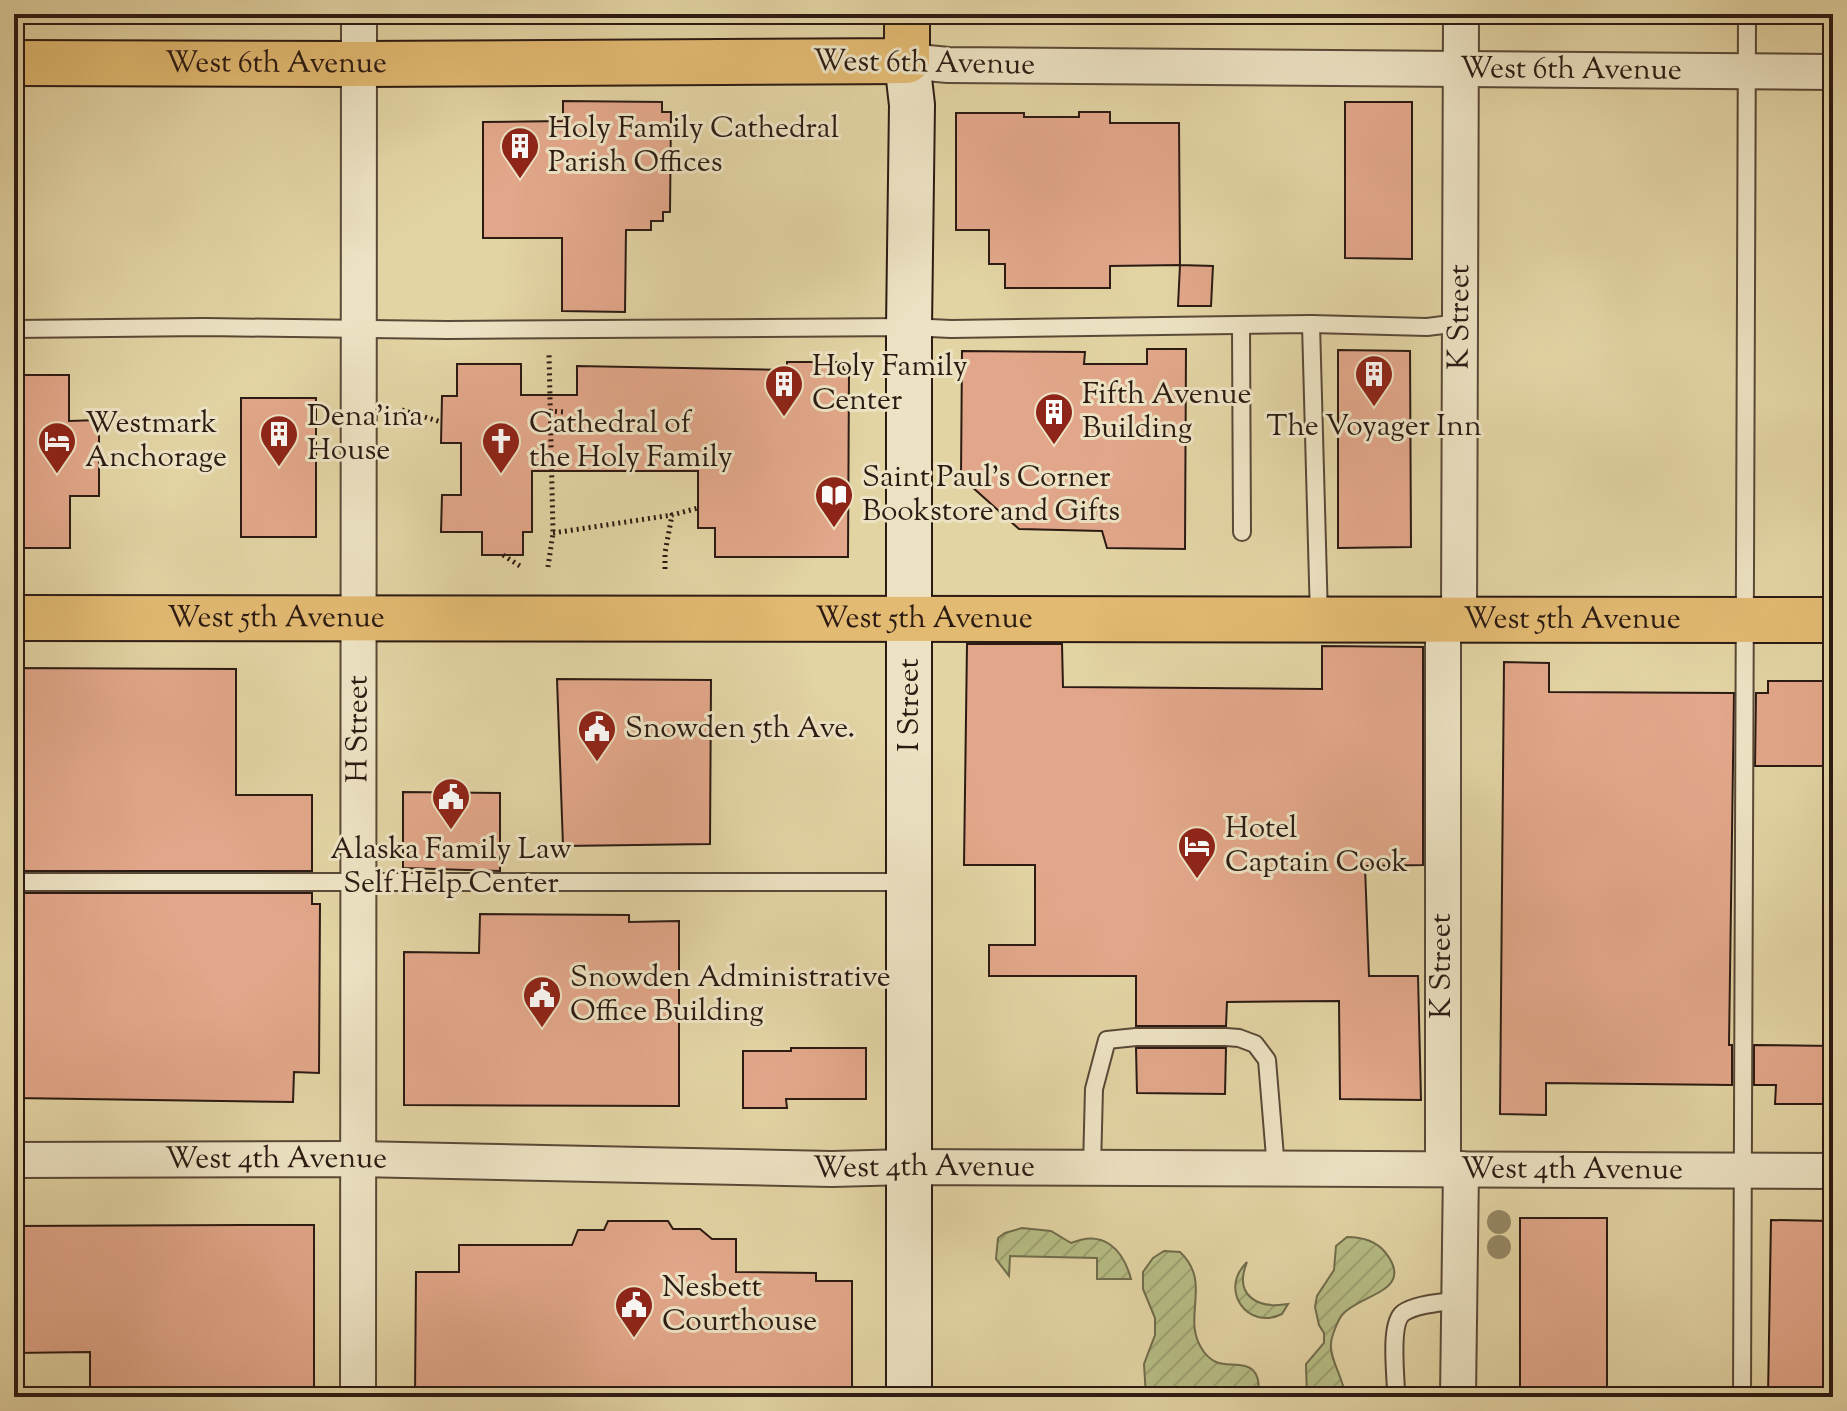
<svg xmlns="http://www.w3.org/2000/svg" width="1847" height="1411" font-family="'Sorts Mill Goudy',serif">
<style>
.garden{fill:url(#garden-furrows);stroke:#716c4c;stroke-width:2}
.building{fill:#e2a78a;stroke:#2c1b13;stroke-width:2}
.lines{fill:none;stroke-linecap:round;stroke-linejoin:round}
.lane-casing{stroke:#5a4937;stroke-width:20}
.street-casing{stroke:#5a4937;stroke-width:38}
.secondary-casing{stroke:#2c1b13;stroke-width:48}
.primary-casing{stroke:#2c1b13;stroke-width:48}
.path{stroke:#2c1b13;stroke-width:5;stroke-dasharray:2 4;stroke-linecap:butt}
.lane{stroke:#ede3c4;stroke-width:16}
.street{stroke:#ede3c4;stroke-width:34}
.secondary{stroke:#ede3c4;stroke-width:44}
.primary{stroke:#e2ba72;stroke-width:44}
.tree{fill:#958967}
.labels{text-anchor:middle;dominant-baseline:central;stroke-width:6;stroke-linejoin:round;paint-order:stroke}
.street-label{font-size:30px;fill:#2c1b13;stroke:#ede3c4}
.poi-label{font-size:30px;fill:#2c1b13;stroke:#ede3c4;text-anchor:start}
</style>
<defs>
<pattern id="garden-furrows" width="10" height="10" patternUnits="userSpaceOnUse" patternTransform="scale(2)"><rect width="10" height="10" fill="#b6bc84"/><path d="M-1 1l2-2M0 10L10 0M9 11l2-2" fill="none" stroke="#9da171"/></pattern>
</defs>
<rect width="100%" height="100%" fill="#e3d4a4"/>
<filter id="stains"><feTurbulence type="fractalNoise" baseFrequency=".0025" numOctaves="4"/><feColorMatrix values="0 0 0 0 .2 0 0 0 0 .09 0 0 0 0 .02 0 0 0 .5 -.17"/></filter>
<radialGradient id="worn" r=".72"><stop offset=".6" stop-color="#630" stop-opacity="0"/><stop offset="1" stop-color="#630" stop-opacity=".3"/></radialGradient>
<g class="garden">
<path d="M1022,1228L1051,1231L1071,1243C1103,1229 1123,1249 1131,1279H1097V1258L1010,1256L1009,1276L996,1259L998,1238L1005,1233Z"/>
<path d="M1347,1237C1362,1237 1375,1240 1385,1252C1417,1292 1359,1294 1342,1315C1338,1320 1331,1337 1331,1344C1329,1359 1345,1380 1345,1397H1307L1306,1364L1324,1343V1333L1319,1325L1315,1307L1317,1296L1334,1270L1336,1246Z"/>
<path d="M1164,1251L1180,1252C1214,1284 1179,1319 1204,1352C1217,1369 1229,1362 1245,1366C1259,1369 1261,1386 1256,1397H1146L1144,1364L1155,1335V1318L1143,1289V1272L1153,1258Z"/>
<path d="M1247,1262C1233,1296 1258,1309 1288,1304L1282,1314C1248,1331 1218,1290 1247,1262Z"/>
</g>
<g class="building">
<path d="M563,101L662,102V112H671L670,212H663V221H651V230H626L625,312L562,311V238H483V122L563,121Z"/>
<path d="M1345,102H1412V259L1345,258Z"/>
<path d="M1079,112H1110V123H1179L1180,265L1213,266L1211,306H1178L1180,265L1110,266V288H1005V264H989V230H956V113H1024V117H1079Z"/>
<path d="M1147,349H1186L1185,549L1107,548L1102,531L1019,529L961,477L962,351L1085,352L1084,364H1147Z"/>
<path d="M1338,350L1410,351L1411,547L1338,548Z"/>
<path d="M787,362H843V369L849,373L848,557H715V528H698V471H532V532H523V555H482V532H441L442,495H461V443H441L442,396H457V364H521V395H577V366L787,370Z"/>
<path d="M14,375H69V421L99,420V496H70V548H14Z"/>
<rect x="241" y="398" width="75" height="139"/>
<path d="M967,644H1062L1063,687L1322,689V646L1423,647V865L1365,866L1369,976H1418L1421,1100L1340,1099L1339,1001L1227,1002L1226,1026H1136V976H989V945H1035V865H964Z"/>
<path d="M1504,662L1549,663V692L1734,693L1729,1045H1732V1085L1546,1083V1115L1500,1114Z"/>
<path d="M14,668L236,669V795H312V871H14Z"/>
<path d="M557,679L711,680L710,844L563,846Z"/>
<path d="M1768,681H1833V766H1755L1756,693H1768Z"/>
<path d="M403,792L500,793V871L403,868Z"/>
<path d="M14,893H312V904H320L319,1073L294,1072L293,1102L14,1098Z"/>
<path d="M480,914L629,915V922L679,921V1106L404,1105V952L479,953Z"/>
<path d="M1754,1045L1833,1046V1104H1775L1776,1085H1754Z"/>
<path d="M791,1048H866V1099H786L787,1108H743V1051H791Z"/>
<path d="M1136,1048H1226L1225,1094L1137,1093Z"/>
<rect x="1520" y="1218" width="87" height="179"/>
<path d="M1771,1220L1833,1221V1397H1768Z"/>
<path d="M608,1221H668L673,1229H700L712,1239H736V1272L816,1273V1281H852V1397H415L416,1272H459V1245H572L578,1230H604Z"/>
<path d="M243,1225H314V1397H90V1352L14,1353V1226Z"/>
</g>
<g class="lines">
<g class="lane-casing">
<g id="lane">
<path d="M1311,324L1319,618"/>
<path d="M1241,327L1242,532"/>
<path d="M14,329L205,327L448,330L909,327L951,329L1311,324L1427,327L1459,323"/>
<path d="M14,882H908"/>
<path d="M1092,1167L1094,1089L1107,1040L1136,1037H1226L1239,1038L1255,1044L1267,1060L1276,1169"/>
<path d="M1398,1397L1396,1394C1396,1375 1389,1324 1403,1313C1418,1303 1443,1303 1459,1300"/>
<path d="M1742,1397L1747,14"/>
</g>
</g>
<g class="street-casing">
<g id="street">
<path id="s1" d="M907,61L948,65L1833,72"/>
<path id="s2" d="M1459,619L1461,14"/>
<path id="s3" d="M14,1160L358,1159L832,1169L908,1167L1833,1171"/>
<path d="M1443,1168V619"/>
<path id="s4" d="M358,1397L359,14"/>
<path d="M1458,1397L1461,1169"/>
</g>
</g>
<g class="secondary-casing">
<path id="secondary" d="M907,61L912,105L909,327V1397"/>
</g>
<g class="primary-casing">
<g id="primary">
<path id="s5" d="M14,63L359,64L907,61V14"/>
<path id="s6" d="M14,618L1833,620"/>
</g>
</g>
<g class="path">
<path d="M402,410L441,422"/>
<path d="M549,411L563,412"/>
<path d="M553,533L672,515"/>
<path d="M503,555L520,566"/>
<path d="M548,567L553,533L549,353"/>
<path d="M665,569V553L672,515L698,508"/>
</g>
<use href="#lane" class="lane"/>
<use href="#street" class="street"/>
<use href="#secondary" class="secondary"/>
<use href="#primary" class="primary"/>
</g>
<g class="tree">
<circle cx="1499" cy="1222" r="12"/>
<circle cx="1499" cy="1247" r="12"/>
</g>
<defs>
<g id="building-pin" transform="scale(2)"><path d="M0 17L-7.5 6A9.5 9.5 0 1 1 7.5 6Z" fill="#8f2418" stroke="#ede3c4"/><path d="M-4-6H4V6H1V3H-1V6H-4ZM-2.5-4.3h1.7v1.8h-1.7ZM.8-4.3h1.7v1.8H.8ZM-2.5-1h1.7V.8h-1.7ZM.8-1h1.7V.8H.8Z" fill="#fff"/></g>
<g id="hotel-pin" transform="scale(2)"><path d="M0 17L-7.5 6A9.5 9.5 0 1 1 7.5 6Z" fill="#8f2418" stroke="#ede3c4"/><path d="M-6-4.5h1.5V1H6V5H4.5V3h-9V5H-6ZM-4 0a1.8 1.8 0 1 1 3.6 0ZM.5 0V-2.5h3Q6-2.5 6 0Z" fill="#fff"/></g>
<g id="church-pin" transform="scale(2)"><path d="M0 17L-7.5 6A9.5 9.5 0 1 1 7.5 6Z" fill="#8f2418" stroke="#ede3c4"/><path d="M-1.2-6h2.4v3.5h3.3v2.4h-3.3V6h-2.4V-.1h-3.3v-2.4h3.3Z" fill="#fff"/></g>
<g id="library-pin" transform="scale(2)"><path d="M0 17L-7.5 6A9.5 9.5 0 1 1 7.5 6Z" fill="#8f2418" stroke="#ede3c4"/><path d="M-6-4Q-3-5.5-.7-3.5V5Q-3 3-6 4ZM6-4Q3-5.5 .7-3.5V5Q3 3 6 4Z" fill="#fff"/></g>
<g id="civic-pin" transform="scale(2)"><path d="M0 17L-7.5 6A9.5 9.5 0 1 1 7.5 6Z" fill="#8f2418" stroke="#ede3c4"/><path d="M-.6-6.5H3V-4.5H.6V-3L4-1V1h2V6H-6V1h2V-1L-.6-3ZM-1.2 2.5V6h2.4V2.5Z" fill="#fff"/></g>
</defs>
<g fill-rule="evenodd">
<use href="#building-pin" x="520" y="146"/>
<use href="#building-pin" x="1374" y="374"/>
<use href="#building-pin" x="784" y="384"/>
<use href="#building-pin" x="1054" y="412"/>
<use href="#building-pin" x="279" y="434"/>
<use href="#hotel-pin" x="57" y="441"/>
<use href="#church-pin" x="501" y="441"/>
<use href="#library-pin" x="834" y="495"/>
<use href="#civic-pin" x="597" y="729"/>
<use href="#civic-pin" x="451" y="797"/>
<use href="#hotel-pin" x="1197" y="846"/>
<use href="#civic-pin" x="542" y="995"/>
<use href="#civic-pin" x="634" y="1305"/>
</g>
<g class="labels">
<g class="street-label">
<text stroke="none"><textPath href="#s5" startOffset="262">West 6th Avenue</textPath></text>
<text transform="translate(924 64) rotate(1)">West 6th Avenue</text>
<text stroke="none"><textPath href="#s1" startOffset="664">West 6th Avenue</textPath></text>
<text stroke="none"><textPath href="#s2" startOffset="302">K Street</textPath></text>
<text stroke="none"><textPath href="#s6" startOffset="262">West 5th Avenue</textPath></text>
<text stroke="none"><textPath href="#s6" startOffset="910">West 5th Avenue</textPath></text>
<text stroke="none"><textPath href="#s6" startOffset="1558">West 5th Avenue</textPath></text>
<text transform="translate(910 705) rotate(-90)">I Street</text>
<text stroke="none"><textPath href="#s4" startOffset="668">H Street</textPath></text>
<text transform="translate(1442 966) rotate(-90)">K Street</text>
<text stroke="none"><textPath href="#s3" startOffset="262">West 4th Avenue</textPath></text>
<text stroke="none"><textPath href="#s3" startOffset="910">West 4th Avenue</textPath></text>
<text stroke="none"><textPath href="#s3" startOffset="1558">West 4th Avenue</textPath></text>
</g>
<g class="poi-label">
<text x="548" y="129">Holy Family Cathedral<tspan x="548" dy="34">Parish Offices</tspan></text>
<text x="812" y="367">Holy Family<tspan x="812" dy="34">Center</tspan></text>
<text x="1082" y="395">Fifth Avenue<tspan x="1082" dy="34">Building</tspan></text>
<text x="307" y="417">Dena’ina<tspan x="307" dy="34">House</tspan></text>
<text x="85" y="424">Westmark<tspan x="85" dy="34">Anchorage</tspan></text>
<text x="529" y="424">Cathedral of<tspan x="529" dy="34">the Holy Family</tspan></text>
<text x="1374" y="427" text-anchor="middle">The Voyager Inn</text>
<text x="862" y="478">Saint Paul's Corner<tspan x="862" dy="34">Bookstore and Gifts</tspan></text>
<text x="625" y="729">Snowden 5th Ave.</text>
<text x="1225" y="829">Hotel<tspan x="1225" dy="34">Captain Cook</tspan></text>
<text x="451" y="850" text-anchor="middle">Alaska Family Law<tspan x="451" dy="34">Self Help Center</tspan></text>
<text x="570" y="978">Snowden Administrative<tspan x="570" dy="34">Office Building</tspan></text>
<text x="662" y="1288">Nesbett<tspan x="662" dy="34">Courthouse</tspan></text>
</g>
</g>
<rect width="1847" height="1411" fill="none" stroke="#e3d4a4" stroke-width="48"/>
<rect x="16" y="16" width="1815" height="1379" fill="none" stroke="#2c1b13" stroke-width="4"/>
<rect x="24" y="24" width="1799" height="1363" fill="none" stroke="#2c1b13" stroke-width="2"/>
<rect width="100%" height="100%" filter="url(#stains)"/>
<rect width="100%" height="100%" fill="url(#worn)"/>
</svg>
